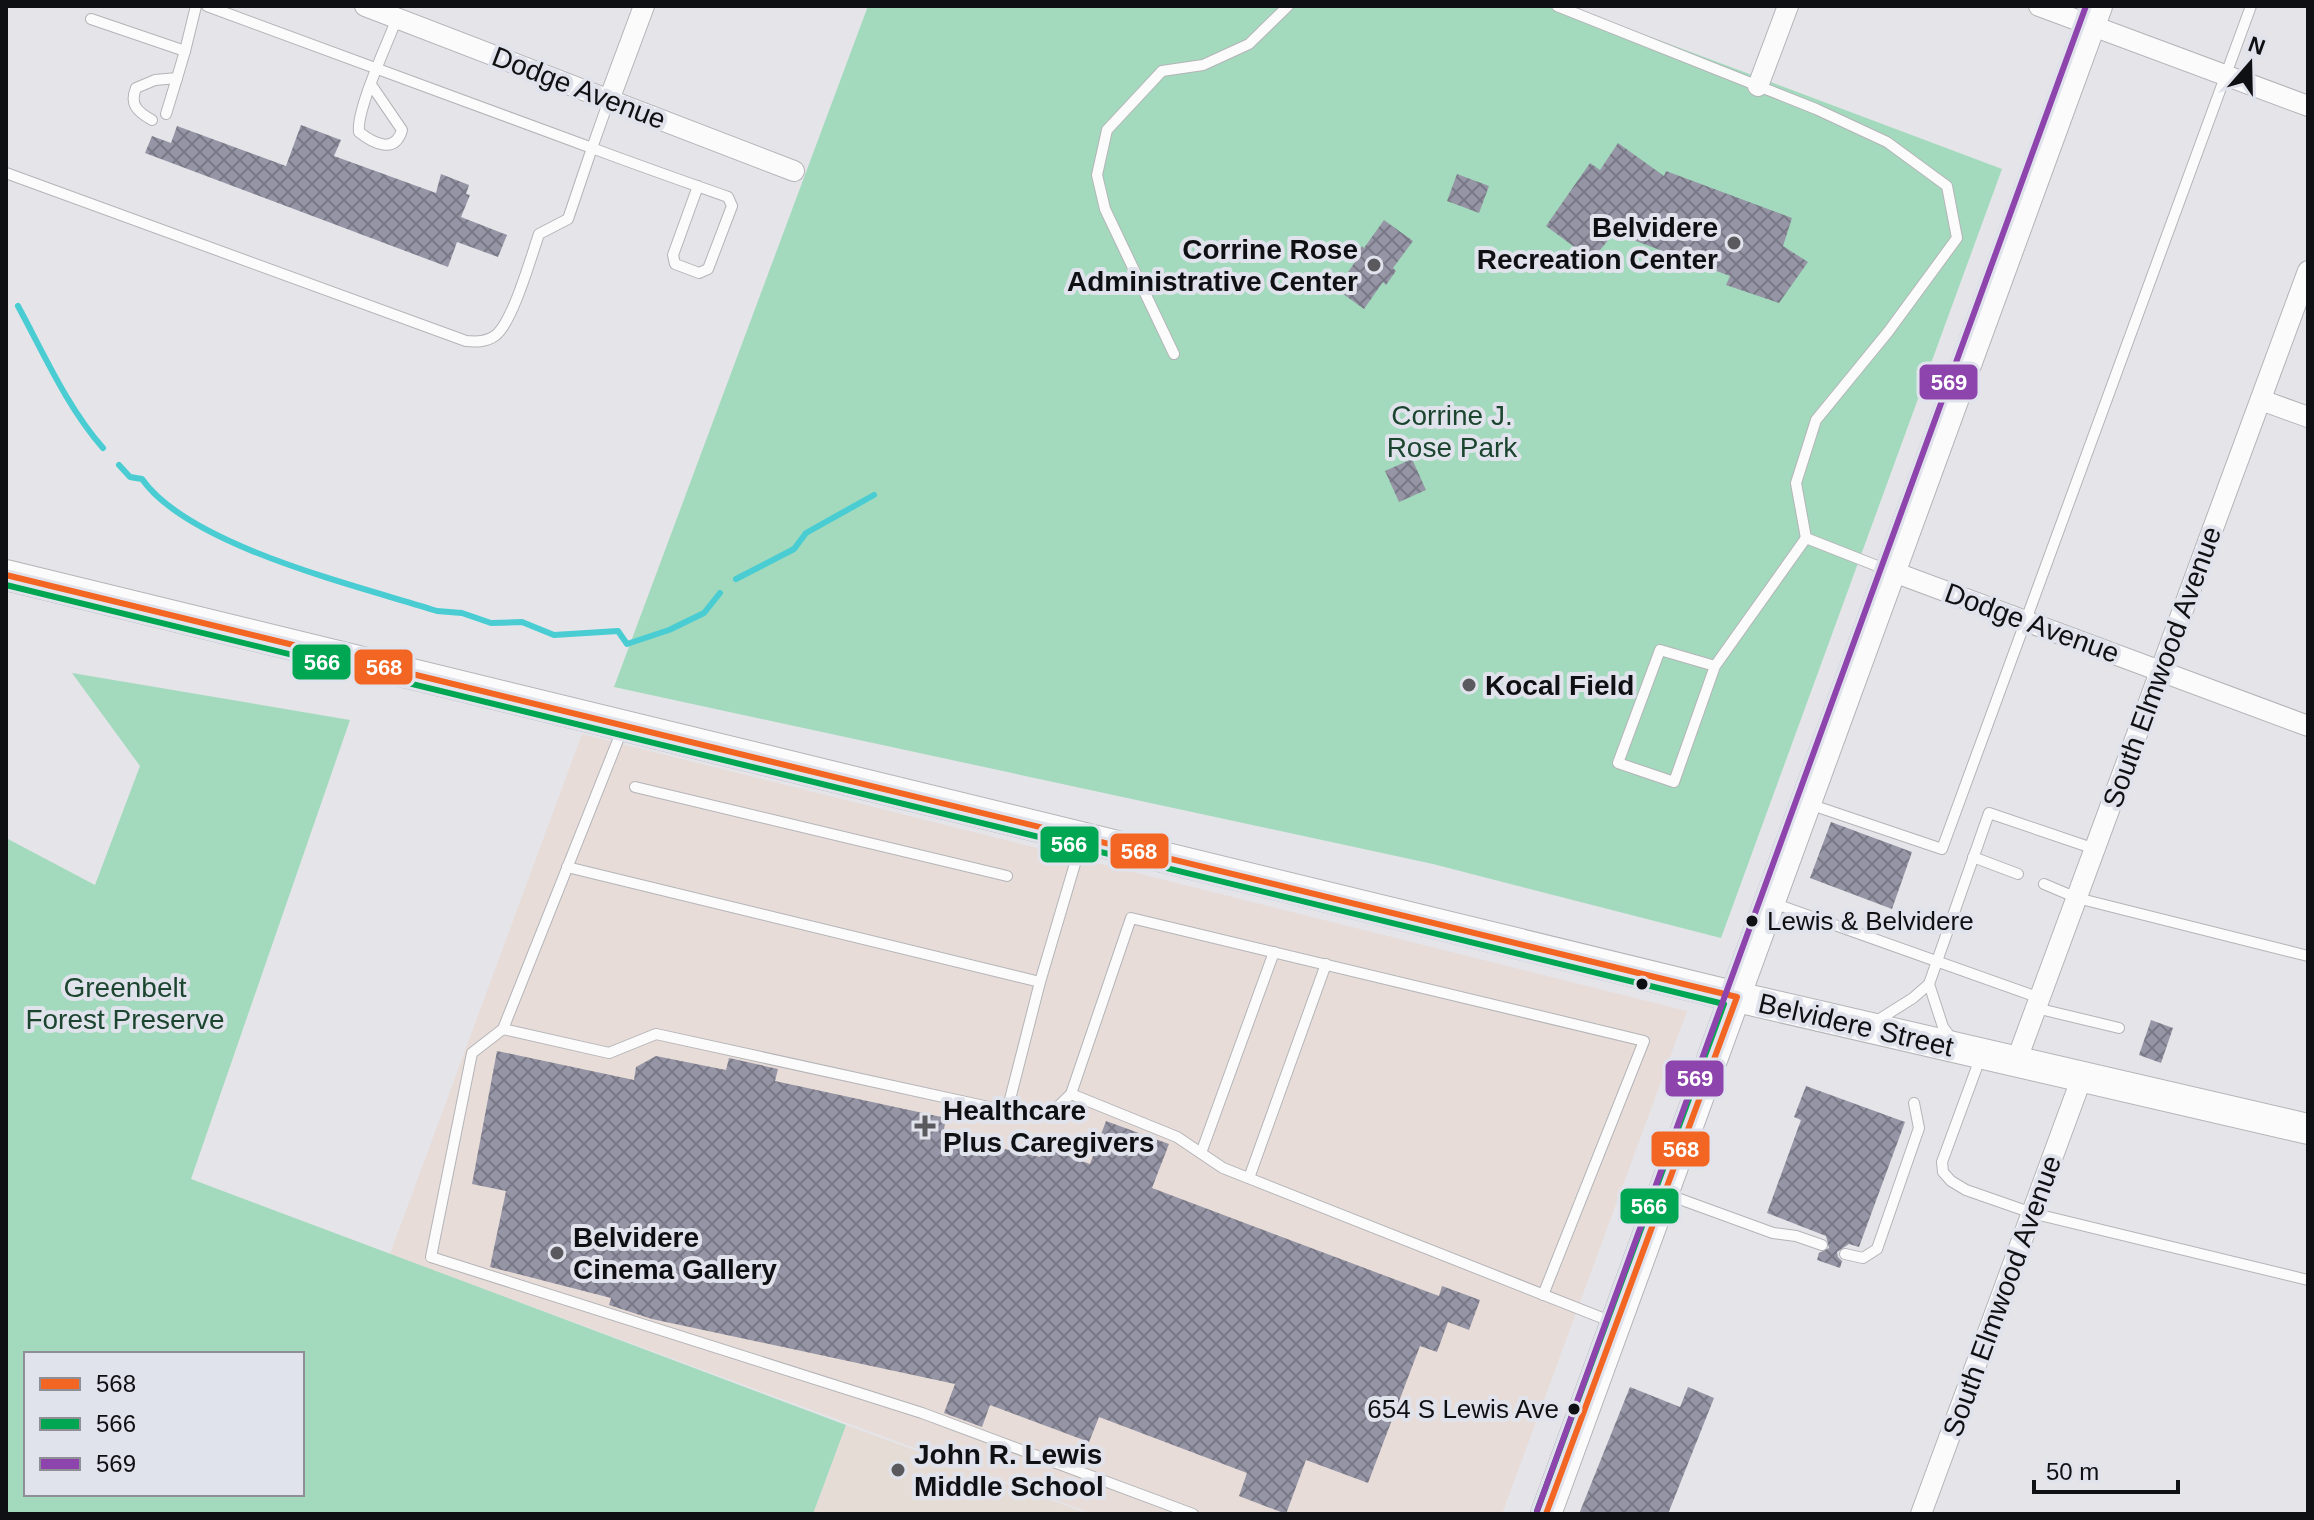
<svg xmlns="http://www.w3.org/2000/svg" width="2314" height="1520" font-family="Helvetica,sans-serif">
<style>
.commercial{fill:#e7dcd7}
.education{fill:#e6dcd6}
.green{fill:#a3dabd;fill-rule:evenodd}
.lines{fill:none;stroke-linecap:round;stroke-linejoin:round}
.stream{stroke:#4acdd2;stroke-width:6}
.building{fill:url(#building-cross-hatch)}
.lane-casing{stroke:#b4b4b8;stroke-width:12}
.street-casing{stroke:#b4b4b8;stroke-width:22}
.secondary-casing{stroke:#b4b4b8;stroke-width:32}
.lane{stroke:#fbfbfc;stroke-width:10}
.street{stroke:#fbfbfc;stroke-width:20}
.secondary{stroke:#fbfbfc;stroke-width:30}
.bus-1-casing{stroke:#e1e3ec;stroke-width:12}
.bus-2-casing{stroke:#e1e3ec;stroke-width:12}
.bus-3-casing{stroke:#e1e3ec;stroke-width:12}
.bus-1{stroke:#f26522;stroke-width:6}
.bus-2{stroke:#00a651;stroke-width:6}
.bus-3{stroke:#8e44ad;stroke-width:6}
.poi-dot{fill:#5a5a5e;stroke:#e1e3ec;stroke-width:3}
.bus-dot{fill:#0f1013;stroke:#e1e3ec;stroke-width:3}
.labels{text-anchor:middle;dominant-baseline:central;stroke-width:8;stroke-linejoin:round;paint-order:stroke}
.bus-label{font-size:26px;fill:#0f1013;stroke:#e1e3ec;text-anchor:start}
.street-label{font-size:28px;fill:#0f1013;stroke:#e1e3ec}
.poi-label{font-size:28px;font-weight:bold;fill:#0f1013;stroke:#e1e3ec;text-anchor:start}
.park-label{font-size:28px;fill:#1b452f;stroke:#e1e3ec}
.line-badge{stroke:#e1e3ec;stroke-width:3}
.badge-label{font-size:22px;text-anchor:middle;font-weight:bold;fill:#fff}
</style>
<defs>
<pattern id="building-cross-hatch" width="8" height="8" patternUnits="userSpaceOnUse" patternTransform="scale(2)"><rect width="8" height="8" fill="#9695a6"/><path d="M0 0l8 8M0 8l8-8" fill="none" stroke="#797886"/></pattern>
</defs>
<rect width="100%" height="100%" fill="#e4e4e9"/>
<path class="commercial" d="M582,734L1687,1011L1502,1514H1093L390,1254Z"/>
<path class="education" d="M846,1425L1089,1514H813Z"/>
<g class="green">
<path d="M868,6H1568L2002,169L1721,938L1433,864L614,687Z"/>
<path d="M72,673L350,720L191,1179L846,1425L813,1514H6V838L95,885L140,766ZM302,1354V1494H26V1354Z"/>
</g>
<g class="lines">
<g class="stream">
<path d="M18,306C44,354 67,407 103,448"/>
<path d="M119,465L130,477L142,479C189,546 358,586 437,611L462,613L491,623L522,622L554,635L618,631L627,644L669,630L704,613L720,593"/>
<path d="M736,579L794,549L806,533L874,495"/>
</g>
</g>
<g class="building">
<path d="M301,125L341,140L334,156L436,193L441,174L469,185L466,194L470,195L461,217L507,235L498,257L457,242L448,267L145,153L152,136L171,143L177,126L286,166Z"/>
<path d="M1618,143L1664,176L1666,171L1792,218L1783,246L1808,262L1779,303L1726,285L1730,276L1614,233L1592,260L1546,226L1590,163L1600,170Z"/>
<path d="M1457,174L1489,186L1479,213L1447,201Z"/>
<path d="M1384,220L1413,241L1393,268L1396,271L1386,285L1383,282L1364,309L1336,289L1355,262L1352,260L1362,246L1364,248Z"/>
<path d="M1412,459L1426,490L1399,502L1385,471Z"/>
<path d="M1831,822L1912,852L1892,909L1810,878Z"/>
<path d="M2151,1020L2173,1028L2161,1063L2139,1055Z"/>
<path d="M497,1051L634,1080L636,1067L656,1056L726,1070L729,1058L778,1069L775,1081L946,1118L943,1135L1040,1157L1047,1148L1090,1164L1106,1121L1169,1144L1152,1188L1439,1296L1442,1286L1480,1300L1469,1330L1448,1322L1437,1352L1420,1346L1368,1483L1306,1460L1286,1514L1239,1496L1247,1473L1099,1417L1089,1442L990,1405L982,1427L944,1413L955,1384L652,1319L609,1305L611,1298L490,1267L506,1191L472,1184Z"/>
<path d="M1806,1086L1905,1122L1859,1247L1849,1244L1837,1252L1838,1257L1842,1261L1840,1268L1817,1260L1819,1253L1829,1248L1826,1236L1767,1213L1801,1120L1794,1117Z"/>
<path d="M1630,1387L1680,1407L1688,1387L1714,1398L1668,1514H1579Z"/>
</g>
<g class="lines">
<g class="lane-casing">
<g id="lane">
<path d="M207,6L592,148L609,100"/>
<path d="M1557,6L1816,109L1887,142L1947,186L1957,238L1888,332L1816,420L1796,483L1806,538"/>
<path d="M91,19L185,51L196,6"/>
<path d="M372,86L402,130C395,154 374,144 359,132C356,110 388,42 397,18"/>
<path d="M166,114L177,78"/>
<path d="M152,120C138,112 129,105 136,88L155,80L177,78L185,51"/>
<path d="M6,173L466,341C477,342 487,342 496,335C513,321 531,257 539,234L568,219L592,148C637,165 683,181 728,197L732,206L708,269L699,273L675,264L673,255L698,186"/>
<path d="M1174,354L1105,209L1097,175L1107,130L1162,71L1203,65L1249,44L1288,6"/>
<path d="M1715,666L1660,650L1618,763L1674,782L1715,666L1806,538L1890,571"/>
<path d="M622,730L503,1029L472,1053L431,1257L922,1413L1193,1514"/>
<path d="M635,787L1007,876"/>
<path d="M1809,804L1942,849L2251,6"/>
<path d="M1973,857L2018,874"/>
<path d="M567,867L1040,982"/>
<path d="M2044,884L2077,898L2308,956"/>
<path d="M1773,903L2040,998"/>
<path d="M2036,1008L2119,1028"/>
<path d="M1875,1022L1913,998L1929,984"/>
<path d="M503,1029L609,1053L656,1034L1007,1111L1048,1116L1071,1094L1177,1137L1223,1168L1615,1323"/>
<path d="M1952,1039L1943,1027L1929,984L1989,813L2095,849"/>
<path d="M1981,1056L1942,1162L1943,1172L1951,1181L1966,1190L2032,1213L2308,1280"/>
<path d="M1071,1094L1131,918L1644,1041L1543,1295"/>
<path d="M1007,1111L1040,982L1082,840"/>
<path d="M1201,1153L1274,952"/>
<path d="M1249,1178L1326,964"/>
<path d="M1666,1194L1773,1233L1796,1236L1822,1245"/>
<path d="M1845,1254L1863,1258L1877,1249L1919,1128L1914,1103"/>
</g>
</g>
<g class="street-casing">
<g id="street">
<path d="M365,6L794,171"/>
<path d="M2039,6L2308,106"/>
<path d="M1758,86L1788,6"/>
<path d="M609,100L644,6"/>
<path d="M2261,400L2308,417"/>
<path d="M1891,571L2308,726"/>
<path d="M2016,1062L2308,271"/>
<path d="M1921,1514L2082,1077"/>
</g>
</g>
<g class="secondary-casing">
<g id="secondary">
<path d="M6,575L1737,997L2308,1129"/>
<path d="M1546,1514L2097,6"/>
</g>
</g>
<use href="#lane" class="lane"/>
<use href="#street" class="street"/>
<use href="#secondary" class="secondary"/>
<g class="bus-1-casing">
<path id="bus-1" d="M6,575L1737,997L1546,1514"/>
</g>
<g class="bus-2-casing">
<path id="bus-2" d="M6,585L1724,1004L1537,1511"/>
</g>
<g class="bus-3-casing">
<path id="bus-3" d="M1537,1511L2086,6"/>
</g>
<use href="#bus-1" class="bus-1"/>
<use href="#bus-2" class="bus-2"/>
<use href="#bus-3" class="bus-3"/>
</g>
<g class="poi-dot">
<circle cx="1734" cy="243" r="8"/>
<circle cx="1374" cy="265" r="8"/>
<circle cx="1469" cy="685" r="8"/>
<path d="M921 1114h8v8h8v8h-8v8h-8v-8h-8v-8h8z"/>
<circle cx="557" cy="1253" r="8"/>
<circle cx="898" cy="1470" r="8"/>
</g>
<g class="bus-dot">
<circle cx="1752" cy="921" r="7"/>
<circle cx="1642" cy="984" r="7"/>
<circle cx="1574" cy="1409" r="7"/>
</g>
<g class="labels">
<g class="bus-label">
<text x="1767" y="921">Lewis &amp; Belvidere</text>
<text x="1559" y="1409" text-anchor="end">654 S Lewis Ave</text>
</g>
<g class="street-label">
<text transform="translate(579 88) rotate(21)">Dodge Avenue</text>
<text transform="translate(2032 623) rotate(20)">Dodge Avenue</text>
<text transform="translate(2162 667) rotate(-70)">South Elmwood Avenue</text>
<text transform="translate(1856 1025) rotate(13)">Belvidere Street</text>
<text transform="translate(2002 1296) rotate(-70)">South Elmwood Avenue</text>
</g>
<g class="poi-label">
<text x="1718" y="227" text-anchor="end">Belvidere<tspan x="1718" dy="32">Recreation Center</tspan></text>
<text x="1358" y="249" text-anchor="end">Corrine Rose<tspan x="1358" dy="32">Administrative Center</tspan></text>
<text x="1485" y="685">Kocal Field</text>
<text x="943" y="1110">Healthcare<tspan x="943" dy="32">Plus Caregivers</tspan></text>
<text x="573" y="1237">Belvidere<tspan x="573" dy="32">Cinema Gallery</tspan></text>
<text x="914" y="1454">John R. Lewis<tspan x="914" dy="32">Middle School</tspan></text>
</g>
<g class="park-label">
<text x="1452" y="415">Corrine J.<tspan x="1452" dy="32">Rose Park</tspan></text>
<text x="125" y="987">Greenbelt<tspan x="125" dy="32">Forest Preserve</tspan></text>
</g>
</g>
<g class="line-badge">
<rect x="1918" y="363" width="61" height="38" rx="8" fill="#8e44ad"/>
<rect x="291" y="643" width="61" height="38" rx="8" fill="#00a651"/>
<rect x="353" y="648" width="61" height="38" rx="8" fill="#f26522"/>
<rect x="1039" y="825" width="61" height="39" rx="8" fill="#00a651"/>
<rect x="1109" y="832" width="61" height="38" rx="8" fill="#f26522"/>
<rect x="1664" y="1059" width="61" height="39" rx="8" fill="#8e44ad"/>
<rect x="1650" y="1130" width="61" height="38" rx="8" fill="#f26522"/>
<rect x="1619" y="1187" width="61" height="38" rx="8" fill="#00a651"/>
</g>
<g class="badge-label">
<text x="1949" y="390">569</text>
<text x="322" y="670">566</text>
<text x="384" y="675">568</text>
<text x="1069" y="852">566</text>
<text x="1139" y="859">568</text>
<text x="1695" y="1086">569</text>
<text x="1681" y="1157">568</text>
<text x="1649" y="1214">566</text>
</g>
<rect width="2314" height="1520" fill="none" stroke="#0f1013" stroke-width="16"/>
<rect x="24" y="1352" width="280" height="144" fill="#e1e3ec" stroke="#8d8f95" stroke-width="2"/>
<rect x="40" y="1378" width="40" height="12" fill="#f26522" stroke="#8d8f95" stroke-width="2"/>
<text x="96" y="1392" font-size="24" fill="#0f1013">568</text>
<rect x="40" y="1418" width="40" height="12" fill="#00a651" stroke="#8d8f95" stroke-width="2"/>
<text x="96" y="1432" font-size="24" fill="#0f1013">566</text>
<rect x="40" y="1458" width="40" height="12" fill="#8e44ad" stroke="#8d8f95" stroke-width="2"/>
<text x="96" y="1472" font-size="24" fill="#0f1013">569</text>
<g transform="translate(2250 64) rotate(20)" stroke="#e1e3ec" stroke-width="6" paint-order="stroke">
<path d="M0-6L14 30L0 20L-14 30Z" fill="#0f1013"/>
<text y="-12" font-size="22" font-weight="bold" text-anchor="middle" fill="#0f1013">N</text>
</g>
<path d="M2034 1480v12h144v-12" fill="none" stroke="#0f1013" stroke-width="4"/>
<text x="2046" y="1480" font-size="24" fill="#0f1013" stroke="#e1e3ec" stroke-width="6" paint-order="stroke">50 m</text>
</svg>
